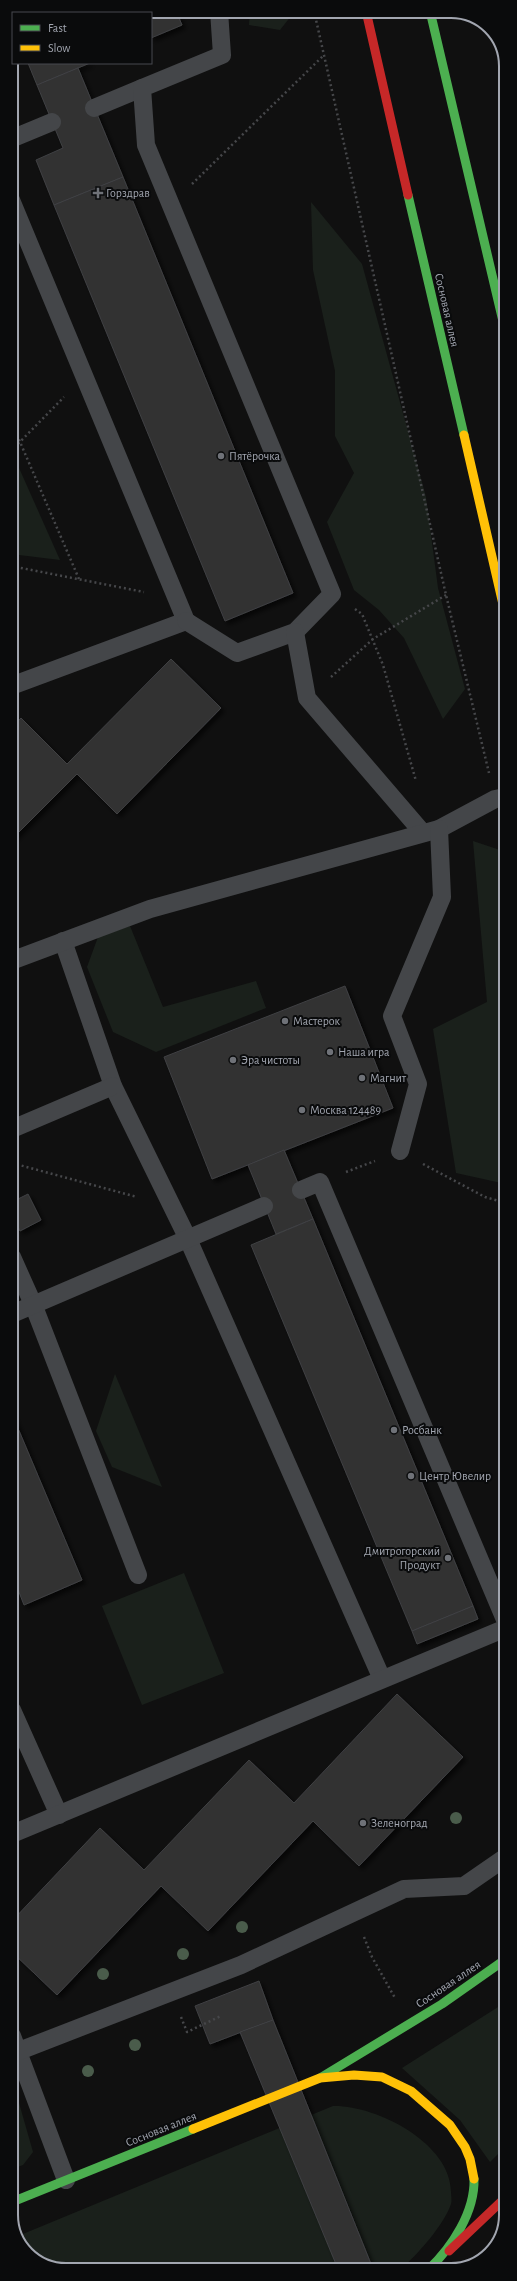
<svg xmlns="http://www.w3.org/2000/svg" width="517" height="2281" font-family="'Alegreya Sans',sans-serif">
<style>
.green{fill:#1a201b}
.building{fill:#303033;stroke:#404143;filter:url(#shadow)}
.lines{fill:none;stroke-linecap:round;stroke-linejoin:round}
.path{stroke:#46474a;stroke-width:2.5;stroke-dasharray:2 3;stroke-linecap:butt}
.lane{stroke:#444649;stroke-width:18}
.fast{stroke:#4caf50;stroke-width:9}
.slow{stroke:#ffc107;stroke-width:9}
.jam{stroke:#c62828;stroke-width:9}
.tree{fill:#4a5c4b}
.poi-dot{fill:#6f7278;stroke:#0a0b0c;stroke-width:1.5}
.labels{text-anchor:middle;dominant-baseline:central;stroke-width:4;stroke-linejoin:round;paint-order:stroke}
.poi-label{font-size:12px;fill:#a2a6b0;stroke:#0a0b0c;text-anchor:start}
.street-label{font-size:12px;fill:#a2a6b0;stroke:#0a0b0c}
.rim{fill:none;stroke:#a2a6b0;stroke-width:2}
</style>
<defs>
<filter id="shadow"><feDropShadow dx="3.5" dy="3.5" stdDeviation="2" flood-color="#0009"/></filter>
</defs>
<rect width="100%" height="100%" fill="#101010"/>
<g class="green">
<path d="M250,11H295L280,30L249,25Z"/>
<path d="M311,202L362,264L426,497L438,588L465,689L443,719L404,638L379,610L354,590L327,522L354,473L335,436V371L313,270Z"/>
<path d="M15,459L60,560L11,554V463Z"/>
<path d="M473,841L503,851L505,873L506,1184L456,1173L433,1029L487,1002Z"/>
<path d="M130,926L163,1007L256,981L266,1008L156,1052L113,1032L87,967L98,937Z"/>
<path d="M115,1374L162,1487L112,1467L96,1431Z"/>
<path d="M184,1573L224,1673L142,1705L102,1606Z"/>
<path d="M506,2002V2146L490,2162L460,2120L402,2068Z"/>
<path d="M12,2087L15,2089L33,2152L23,2165L12,2169Z"/>
<path d="M333,2106C376,2105 451,2143 451,2192C451,2195 452,2201 451,2204C444,2225 417,2255 401,2269L62,2270L30,2256L18,2236Z"/>
</g>
<g class="building">
<path d="M66,11H176L182,25L151,38V13H61Z"/>
<path d="M28,63H90L37,85Z"/>
<path d="M78,68L123,177L54,205L36,160L63,148L37,85Z"/>
<path d="M123,177L293,593L225,621L54,205Z"/>
<path d="M171,659L221,708L117,814L77,774L11,840V729L21,718L67,764Z"/>
<path d="M345,986L393,1108L212,1179L164,1057Z"/>
<path d="M284,1150L313,1219L276,1234L248,1165Z"/>
<path d="M28,1194L41,1220L20,1231L12,1214V1202Z"/>
<path d="M313,1219L473,1606L412,1631L251,1245Z"/>
<path d="M12,1414L82,1580L24,1605L12,1574Z"/>
<path d="M473,1606L478,1619L417,1644L412,1631Z"/>
<path d="M397,1694L463,1757L359,1866L313,1821L208,1931L161,1886L57,1995L12,1952V1921L100,1828L144,1870L249,1760L294,1803Z"/>
<path d="M259,1981L273,2020L210,2044L195,2006Z"/>
<path d="M273,2020L373,2269H338L240,2032Z"/>
</g>
<g class="lines">
<g class="path">
<path d="M314,11L446,595L489,773"/>
<path d="M192,184L323,56"/>
<path d="M11,421L79,579"/>
<path d="M11,451L64,397"/>
<path d="M11,566L144,592"/>
<path d="M355,609L362,614L383,665L416,781"/>
<path d="M331,677L373,639L446,595"/>
<path d="M502,826L505,841"/>
<path d="M12,1163L137,1197"/>
<path d="M423,1164L485,1197L506,1203"/>
<path d="M346,1172L375,1161"/>
<path d="M364,1937L372,1957L395,1998"/>
<path d="M181,2017L187,2032L221,2016"/>
</g>
<g class="lane">
<path d="M94,108L142,88"/>
<path d="M11,139L52,122"/>
<path d="M11,200L186,621L11,686"/>
<path d="M186,621L237,653L295,632L332,594L146,145L142,88L222,55L219,11"/>
<path d="M295,632L307,698L423,833"/>
<path d="M63,941L113,1086L188,1239L382,1679"/>
<path d="M11,961L150,909L439,829L495,799L505,797"/>
<path d="M12,1129L113,1086"/>
<path d="M400,1151L418,1084L392,1016L442,897L439,829"/>
<path d="M301,1190L320,1182L506,1622"/>
<path d="M12,1257L33,1304L138,1575"/>
<path d="M12,1314L264,1206"/>
<path d="M12,1710L59,1815"/>
<path d="M12,1834L506,1628"/>
<path d="M12,2036L66,2180"/>
<path d="M19,2051L241,1965L404,1889L464,1886L506,1857"/>
</g>
<g class="fast">
<path d="M430,11L505,330"/>
<path d="M408,195L464,435"/>
<path d="M320,2078L442,2004L506,1959"/>
<path d="M12,2202L193,2129"/>
<path d="M429,2269C452,2247 475,2212 474,2179"/>
</g>
<g class="slow">
<path d="M464,435L505,613"/>
<path d="M193,2129L320,2078L354,2075L382,2077L411,2091L450,2125L465,2147L470,2159L474,2179"/>
</g>
<g class="jam">
<path d="M366,11L408,195"/>
<path d="M449,2251L506,2197"/>
</g>
</g>
<g class="tree">
<circle cx="456" cy="1818" r="6"/>
<circle cx="242" cy="1927" r="6"/>
<circle cx="183" cy="1954" r="6"/>
<circle cx="103" cy="1974" r="6"/>
<circle cx="135" cy="2045" r="6"/>
<circle cx="88" cy="2071" r="6"/>
</g>
<g class="poi-dot">
<path d="M96 187h4v4h4v4h-4v4h-4v-4h-4v-4h4z"/>
<circle cx="221" cy="456" r="4"/>
<circle cx="285" cy="1021" r="4"/>
<circle cx="330" cy="1052" r="4"/>
<circle cx="233" cy="1060" r="4"/>
<circle cx="362" cy="1078" r="4"/>
<circle cx="302" cy="1110" r="4"/>
<circle cx="394" cy="1430" r="4"/>
<circle cx="411" cy="1476" r="4"/>
<circle cx="448" cy="1558" r="4"/>
<circle cx="363" cy="1823" r="4"/>
</g>
<g class="labels">
<g class="poi-label">
<text x="106" y="193">Горздрав</text>
<text x="229" y="456">Пятёрочка</text>
<text x="293" y="1021">Мастерок</text>
<text x="338" y="1052">Наша игра</text>
<text x="241" y="1060">Эра чистоты</text>
<text x="370" y="1078">Магнит</text>
<text x="310" y="1110">Москва 124489</text>
<text x="402" y="1430">Росбанк</text>
<text x="419" y="1476">Центр Ювелир</text>
<text x="440" y="1551" text-anchor="end">Дмитрогорский<tspan x="440" dy="14">Продукт</tspan></text>
<text x="371" y="1823">Зеленоград</text>
</g>
<g class="street-label">
<text transform="translate(447 310) rotate(77)">Сосновая аллея</text>
<text transform="translate(448 1984) rotate(-34)">Сосновая аллея</text>
<text transform="translate(161 2129) rotate(-22)">Сосновая аллея</text>
</g>
</g>
<path d="M0 0H517V2281H0ZM66 18H451A48 48 0 0 1 499 66V2215A48 48 0 0 1 451 2263H66A48 48 0 0 1 18 2215V66A48 48 0 0 1 66 18Z" fill="#0a0b0c" fill-rule="evenodd"/>
<path class="rim" d="M66 18H451A48 48 0 0 1 499 66V2215A48 48 0 0 1 451 2263H66A48 48 0 0 1 18 2215V66A48 48 0 0 1 66 18Z"/>
<rect x="12" y="12" width="140" height="52" fill="#0a0b0c" stroke="#47494e"/>
<rect x="20" y="25" width="20" height="6" fill="#4caf50" stroke="#47494e"/>
<text x="48" y="32" font-size="12" fill="#a2a6b0">Fast</text>
<rect x="20" y="45" width="20" height="6" fill="#ffc107" stroke="#47494e"/>
<text x="48" y="52" font-size="12" fill="#a2a6b0">Slow</text>
</svg>
